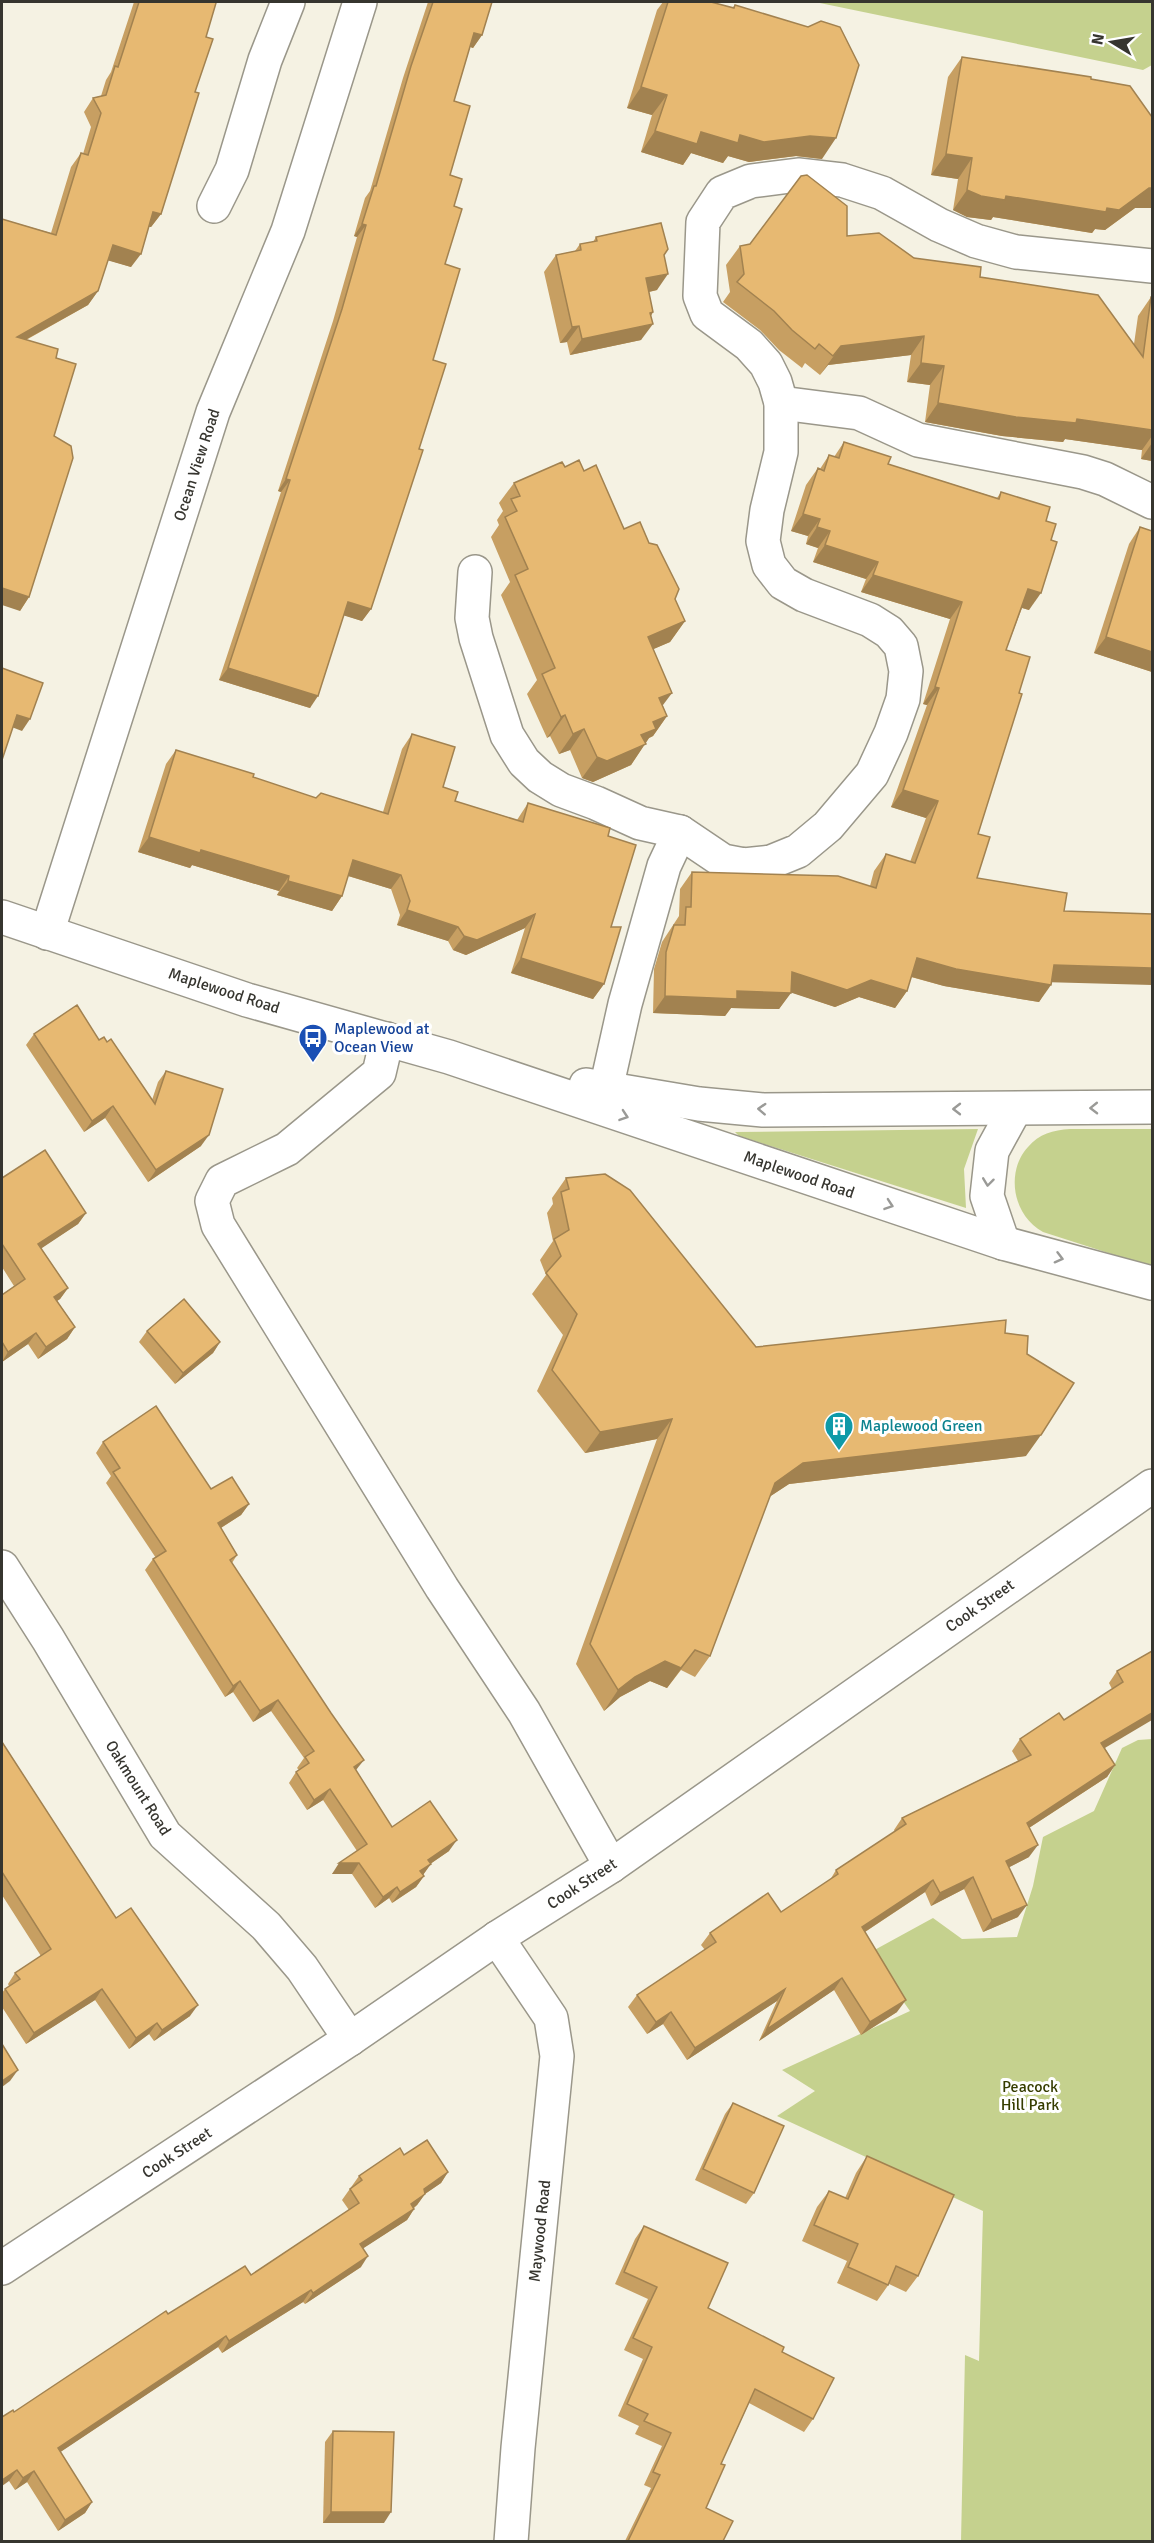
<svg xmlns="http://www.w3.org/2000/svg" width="1154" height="2543" font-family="Signika,sans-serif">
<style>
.green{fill:#c5d18e}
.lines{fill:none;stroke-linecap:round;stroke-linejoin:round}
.minor-casing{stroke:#9a978a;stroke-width:36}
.major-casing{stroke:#9a978a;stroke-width:36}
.minor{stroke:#fff;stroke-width:33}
.major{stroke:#fff;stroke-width:33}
.wall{fill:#c79f62}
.shaded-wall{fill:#a28250}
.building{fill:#e7b972;stroke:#a28250;stroke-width:1.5}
.oneway{stroke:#9a9a97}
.labels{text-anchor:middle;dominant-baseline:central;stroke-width:6;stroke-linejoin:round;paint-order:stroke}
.street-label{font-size:16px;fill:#36352f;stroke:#fff}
.transit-label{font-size:16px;fill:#164399;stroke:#fff;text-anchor:start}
.culture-label{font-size:16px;fill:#0d838f;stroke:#fff;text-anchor:start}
.park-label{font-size:16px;fill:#363d00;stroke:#fff}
</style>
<rect width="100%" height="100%" fill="#f5f2e3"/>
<g class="green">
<path d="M815,2H1152V65L1143,70Z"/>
<path d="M978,1129L964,1169L966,1208L739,1136L735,1132Z"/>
<path d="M1070,1129H1152V1267L1043,1232C1013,1216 1005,1172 1028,1147C1039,1134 1053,1130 1070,1129Z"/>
<path d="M1152,1739V2541H961L965,2355L979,2361L983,2211L777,2116L815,2091L782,2070L910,2011L869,1953L933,1918L962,1939L1017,1937L1033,1886L1043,1837L1094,1811L1122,1748L1138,1740Z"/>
</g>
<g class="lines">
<g class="minor-casing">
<g id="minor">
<path d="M214,206L232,170L265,60L288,2"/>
<path d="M781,403L859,413L918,440L1083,472L1105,479L1152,502"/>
<path d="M475,572L472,618L476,638L507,735L524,762L540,777L561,790L596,803L640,823L680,832L723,861L744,865L771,862L798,851L828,826L872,774L891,733L903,699L906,671L901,646L889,632L870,620L804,595L783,583L769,565L763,541L767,510L781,452V403L775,382L766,364L749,345L707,314L700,296L703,222L722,193L751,181L798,175L842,180L882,193L939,225L976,241L1016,252L1152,266"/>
<path d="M2,917L247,1000L449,1057L1003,1243L1152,1283"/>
<path d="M47,933L213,412L288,231L360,2"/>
<path d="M387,1039L379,1073L287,1149L222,1181L212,1201L218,1225L442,1588L524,1712L611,1866"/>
<path d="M586,1085L699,1104L763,1110L1152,1107"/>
<path d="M606,1089L625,1004L664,866L680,832"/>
<path d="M1003,1243L987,1196L992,1151L1015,1109"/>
<path d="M2,1567L48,1639L165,1835L266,1926L302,1968L350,2039"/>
<path d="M497,1938L551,2018L557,2056L518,2448L511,2542"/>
</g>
</g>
<g class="major-casing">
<path id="major" d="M2,2268L350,2039L497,1938L611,1866L1152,1486"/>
</g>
<use href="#minor" class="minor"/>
<use href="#major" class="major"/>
</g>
<g class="wall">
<path d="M134,2H215L206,37L195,92L161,214L151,227H149L131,267L108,260L98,291L88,305L26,340L56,358L54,436L29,597L20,611L2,219L51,233L71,167L81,153L83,154L91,127L84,112L93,98L101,96L106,80L111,72Z"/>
<path d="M428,2H492L482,35L473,48L470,47L454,101L450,175L454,206L445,264L433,360L419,449L371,609L362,621L344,615L310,708L219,680L281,492L278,491L333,321L357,237L354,236L365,198L370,191L403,78Z"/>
<path d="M663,2H711L732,8L735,5L822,159L796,156L749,162L728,156L723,163L691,153L683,165L641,152L652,115L627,108L657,10Z"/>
<path d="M962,57L1091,79L1135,208L1105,230L1095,229L1092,233L993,217L991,220L967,217L953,210L958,179L931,175L948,77Z"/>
<path d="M847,236L914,258L980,277L1134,344L1138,316L1151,297H1152V461L1141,459L1142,450L1065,439L1063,442L1002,436L925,422L930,385L907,382L911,355L828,365L820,375L805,363L802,368L779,350L760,330L723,302L730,292L726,265L740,246Z"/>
<path d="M596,237L668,249L664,255L657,290L649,292L653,312L651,316L641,340L570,355L567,342L560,343L544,272L556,255L575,251L580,244L593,242Z"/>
<path d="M844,442L888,464L997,498L1001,492L1046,521L1029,610L1022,608L1006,650L1019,693L978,834L977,878L1051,982L1039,1002L944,986L911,977L907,991L895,1008L859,997L835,1007L791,992L779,1009L731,1008L725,1016L653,1013L654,969L662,942L679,916L680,889L692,872L870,886L874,871L886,854L910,862L926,818L891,807L927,705L923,704L950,619L861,592L866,579L813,562L818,548L806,544L808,536L791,531L806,485L818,468L820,469L829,455L834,457Z"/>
<path d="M565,467L584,471L675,599L685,621L670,642L653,649L663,706L667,716L653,736L649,738L631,765L593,782L582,778L570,750L559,754L550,736L547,738L527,694L537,680L501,595L510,582L491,537L499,525L497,520L503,511L499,503L514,483Z"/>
<path d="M1140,527L1152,531V672L1094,653L1129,544Z"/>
<path d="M412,734L443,787L455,801L517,820L528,803L608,836L611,927L604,984L593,999L511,973L525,928L466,955L453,950L448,941L397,925L400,915L391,889L348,876L342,896L332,911L277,895L279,891L192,865L190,868L138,852L166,764L176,750L253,777L316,798L383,812L402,749Z"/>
<path d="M34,1034L99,1040L107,1042L152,1100L158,1082L166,1071L201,1146L148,1182L105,1118L84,1132L26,1045Z"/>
<path d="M2,1178L86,1213L78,1224L41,1248L68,1288L60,1299L57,1301L75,1327L67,1339L38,1359L28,1344L2,1362V1295L14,1286L2,1267Z"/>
<path d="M566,1178L756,1347L1005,1333L1026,1456L789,1484L769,1497L710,1656L695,1677L681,1670L667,1688L650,1681L620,1697L604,1711L576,1664L657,1439L585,1453L537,1391L563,1335L532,1294L546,1275L540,1260L553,1241L547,1213L553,1204L552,1198Z"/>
<path d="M147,1331L220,1342L213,1353L175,1384L139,1342Z"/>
<path d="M103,1442L211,1489L249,1504L241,1515L221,1528L237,1555L232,1563L356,1770L392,1827L449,1851L430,1864L423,1875L424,1876L416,1887L392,1903L389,1898L375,1908L352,1874H332L357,1851L323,1800L307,1810L289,1783L296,1772L299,1770L297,1768L304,1758L271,1711L253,1722L233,1692L225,1697L145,1570L153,1559L156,1558L106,1483L111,1476L96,1453Z"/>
<path d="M1152,1651L1105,1748L1115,1765L1107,1777L1029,1828V1857L1009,1867L1018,1917L983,1932L964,1889L931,1906L925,1892L865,1932L897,2012L861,2035L834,1990L759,2041L777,2001L687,2060L663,2024L647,2034L628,2007L637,1995L705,1950L701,1945L710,1933L781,1912L830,1880L836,1870L895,1832L894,1830L902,1818L1018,1761L1012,1751L1020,1739L1064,1720L1112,1689L1109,1683L1117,1671Z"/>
<path d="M2,1742L116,1918L190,2016L154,2041L149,2034L129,2049L95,2000L26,2044L2,2007V1993L5,1989L9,1986L8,1984L15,1973L41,1956L2,1895Z"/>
<path d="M733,2103L754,2193L746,2204L695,2180L725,2114Z"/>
<path d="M404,2155L448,2172L441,2183L425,2194L417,2205L414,2208V2209L407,2220L363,2248L361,2267L305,2304L303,2302L222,2353L218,2347L60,2452L92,2502L85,2513L58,2531L27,2482L15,2490L9,2481L14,2412L168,2314L251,2275L349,2210L342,2200L359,2176Z"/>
<path d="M867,2156L918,2276L906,2292L889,2284L877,2301L837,2283L847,2261L802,2241L817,2207L829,2191L845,2198L856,2173Z"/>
<path d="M644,2226L708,2308L782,2352L813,2419L804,2432L749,2403L721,2464L706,2508L723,2541H625L651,2488L644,2485L662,2446L635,2434L639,2426L618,2416L643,2359L624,2350L648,2299L615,2284L635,2239Z"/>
<path d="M333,2431L384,2523H323L325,2442Z"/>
</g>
<g class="shaded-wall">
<path d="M474,33L482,35L473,48L466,45Z"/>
<path d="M641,87L667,95L652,115L627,108Z"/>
<path d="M655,131L701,132L740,135L810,136L836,138L822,159L796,156L749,162L728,156L723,163L691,153L683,165L641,152Z"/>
<path d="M946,154L972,158L958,179L931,175Z"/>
<path d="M1149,188H1152V208H1135L1105,230L1095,229L1092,233L993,217L991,220L967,217L953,210L967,190L1006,196L1107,208Z"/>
<path d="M153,212L161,214L151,227L144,226Z"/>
<path d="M362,224L366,225L357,237L354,236Z"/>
<path d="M113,245L141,254L131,267L103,259Z"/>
<path d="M668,274L657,290L635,295L646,278Z"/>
<path d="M98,291L88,305L7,350L17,337Z"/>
<path d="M653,312L644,326L653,324L641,340L570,355L582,339Z"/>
<path d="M579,326L567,342L560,343L572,327Z"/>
<path d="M924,336L911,355L828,365L820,375L841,346Z"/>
<path d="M921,363L944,366L930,385L907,382Z"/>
<path d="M938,403L1077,419L1152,430V436L1142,450L1065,439L1063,442L1002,436L925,422Z"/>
<path d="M1152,443V461L1141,459Z"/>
<path d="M286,479L290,480L281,492L278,491Z"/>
<path d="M803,514L820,519L808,536L791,531Z"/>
<path d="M817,527L830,531L818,548L806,544Z"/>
<path d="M825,545L878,562L866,579L813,562Z"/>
<path d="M873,575L962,602L950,619L861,592Z"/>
<path d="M2,588L29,597L20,611L2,605Z"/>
<path d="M1028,589L1041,593L1029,610L1016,606Z"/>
<path d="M348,602L371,609L362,621L339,614Z"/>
<path d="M685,621L670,642L633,658L648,637Z"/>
<path d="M1106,637L1152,652V672L1094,653Z"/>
<path d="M228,668L318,696L310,708L219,680Z"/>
<path d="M935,687L939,688L927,705L923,704Z"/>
<path d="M672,693L657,713L659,698Z"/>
<path d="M17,715L30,719L22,731L9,726Z"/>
<path d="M565,715L550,736L547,738L561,717Z"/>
<path d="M667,716L653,736L649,738L631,765L593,782L582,778L597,757L641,735L653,722Z"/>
<path d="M584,729L570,750L559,754L573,734Z"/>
<path d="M903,790L938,801L926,818L891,807Z"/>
<path d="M149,837L201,850L289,876L279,891L192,865L190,868L138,852Z"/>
<path d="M353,860L401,875L391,889L342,874Z"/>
<path d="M288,881L342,896L332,911L277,895Z"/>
<path d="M407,910L458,927L448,941L397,925Z"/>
<path d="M535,914L525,928L466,955L453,950L464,936Z"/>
<path d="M521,958L604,984L593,999L511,973Z"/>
<path d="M917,958L1051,985L1039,1002L944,986L905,975Z"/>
<path d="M1054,965L1152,968V985L1042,982Z"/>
<path d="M792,972L871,980L907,991L895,1008L859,997L835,1007L780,989Z"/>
<path d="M737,991L791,993L779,1009L731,1008L725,1016L653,1013L665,996Z"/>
<path d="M113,1106L105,1118L84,1132L92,1121Z"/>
<path d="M209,1135L201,1146L148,1182L156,1170Z"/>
<path d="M86,1213L78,1224L30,1256L38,1244Z"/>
<path d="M68,1288L60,1299L46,1308L54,1297Z"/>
<path d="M75,1327L67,1339L38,1359L46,1347Z"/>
<path d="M36,1333L28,1344L2,1362L8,1352Z"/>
<path d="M220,1342L213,1353L175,1384L183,1373Z"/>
<path d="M672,1419L657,1439L585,1453L600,1432Z"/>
<path d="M1041,1435L1026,1456L789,1484L760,1503L775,1483L803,1463Z"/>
<path d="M249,1504L241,1515L211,1534L218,1523Z"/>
<path d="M695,1650L667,1688L650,1681L620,1697L604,1711L618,1690L635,1677L665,1661Z"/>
<path d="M240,1681L233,1692L225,1697L233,1686Z"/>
<path d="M278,1700L271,1711L253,1722L260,1711Z"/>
<path d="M1152,1713V1720L1093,1755L1101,1743Z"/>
<path d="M364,1760L356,1770L354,1767Z"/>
<path d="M1115,1765L1107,1777L1018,1835L1027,1823Z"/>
<path d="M330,1789L323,1800L307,1810L314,1800Z"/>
<path d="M457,1840L449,1851L420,1871L428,1860Z"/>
<path d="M1038,1845L1029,1857L998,1873L1006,1861Z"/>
<path d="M339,1863H359L352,1874H332Z"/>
<path d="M431,1864L423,1875L420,1871Z"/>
<path d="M424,1876L416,1887L392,1903L400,1892Z"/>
<path d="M973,1877L964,1889L931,1906L940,1893Z"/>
<path d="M933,1880L925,1892L854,1939L862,1927Z"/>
<path d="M397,1887L389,1898L375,1908L383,1897Z"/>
<path d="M1027,1905L1018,1917L983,1932L992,1920Z"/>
<path d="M842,1978L834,1990L759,2041L767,2029Z"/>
<path d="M102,1989L95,2000L26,2044L34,2033Z"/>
<path d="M785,1989L777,2001L687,2060L695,2048Z"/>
<path d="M906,2000L897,2012L861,2035L870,2022Z"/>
<path d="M198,2005L190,2016L154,2041L162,2030Z"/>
<path d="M671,2012L663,2024L647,2034L656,2022Z"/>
<path d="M157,2023L149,2034L129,2049L136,2038Z"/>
<path d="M18,2070L10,2081L2,2087V2081Z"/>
<path d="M448,2172L441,2183L416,2200L424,2189Z"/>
<path d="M425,2194L417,2205L403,2215L411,2204Z"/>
<path d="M414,2209L407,2220L353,2255L360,2244Z"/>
<path d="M368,2256L361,2267L305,2304L313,2293Z"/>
<path d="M311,2290L303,2302L222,2353L229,2341Z"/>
<path d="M226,2336L218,2347L50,2459L58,2448Z"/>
<path d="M17,2470L9,2481L2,2486V2480Z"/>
<path d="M34,2471L27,2482L15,2490L23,2478Z"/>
<path d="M92,2502L85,2513L58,2531L65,2520Z"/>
<path d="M331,2512H391L384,2523H323Z"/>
</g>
<g class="building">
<path d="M139,2H215L216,3L206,37L213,39L195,92L199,93L161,214L153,212L141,254L113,245L98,291L17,337L58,349L56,358L76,364L54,436L71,446L73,458L29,597L2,588V219L56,235L81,153L88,155L101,113L93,98L106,95L115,66L118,67Z"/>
<path d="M433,2H492L482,35L474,33L454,101L470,106L450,175L462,179L454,206L462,209L445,264L460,269L433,360L446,364L419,449L423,450L371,609L348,602L318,696L228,668L290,480L286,479L342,309L366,225L362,224L374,186H376L411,66Z"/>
<path d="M668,2H711L734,8L735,5L808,27L821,21L840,27L859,65L836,138L810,136L764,142L740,135L738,143L701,132L697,144L655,131L667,95L641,87Z"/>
<path d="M962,57L1091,77V79L1130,86L1152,117V188H1149L1119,210L1107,208L1106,212L1006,196L1005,200L981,196L967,190L972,158L946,154Z"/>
<path d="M807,175L847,206V236L879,233L914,258L981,267L980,277L1098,295L1143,357L1151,297H1152V430L1077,419L1076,423L1016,417L938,403L944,366L921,363L924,336L841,346L833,356L819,344L815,349L792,330L774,311L737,282L744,274L740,246L750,244L801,176Z"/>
<path d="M661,223L668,249L664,255L668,274L646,278L653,312L650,313L653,324L582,339L579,326L572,327L556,255L581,250L580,244L597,241L596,237Z"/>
<path d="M844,442L891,457L888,464L999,499L1001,492L1050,507L1046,521L1056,524L1051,540L1057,542L1041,593L1028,589L1006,650L1030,657L1019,693L1022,694L978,834L990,837L977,878L1067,893L1064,911L1152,914V968L1054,965L1051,985L956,969L917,958L907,991L871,980L847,990L792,972L791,993L737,991V999L665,996L666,952L674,925H685L686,907H691L692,872L838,876L876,888L886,854L915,863L938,801L903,790L939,688L935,687L962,602L873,575L878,562L825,545L830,531L817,527L820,519L803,514L818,468L824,471L829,455L839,458Z"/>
<path d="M579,460L584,471L596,465L624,529L640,522L649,543L657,545L679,589L675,599L685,621L648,637L672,693L659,698L667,716L653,722L656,729L641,735L646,744L607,761L597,757L584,729L573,734L565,715L561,717L542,674L555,668L515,575L528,569L505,517L517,511L511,499L520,496L514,483L562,462L565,467Z"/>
<path d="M1140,527L1152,531V652L1106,637Z"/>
<path d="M2,668L43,683L30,719L17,715L2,760Z"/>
<path d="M412,734L455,747L443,787L458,792L455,801L523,822L528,803L610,828L608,836L636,845L611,927H621L604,984L521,958L535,914L477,940L464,936L458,927L407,910L410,901L401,875L353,860L342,896L288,881L289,876L201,850L200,853L149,837L176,750L254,774L253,777L316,798L321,793L388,814Z"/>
<path d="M77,1005L99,1040L104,1037L107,1042L111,1039L155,1104L166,1071L223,1089L209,1135L156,1170L113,1106L92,1121L34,1034Z"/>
<path d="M45,1150L86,1213L38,1244L68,1288L54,1297L75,1327L46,1347L36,1333L8,1352L2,1342V1295L25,1279L2,1244V1178Z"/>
<path d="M605,1174L630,1190L756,1347L1006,1320L1005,1333L1028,1336L1027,1354L1074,1383L1041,1435L803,1463L775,1483L710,1656L695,1650L681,1668L665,1661L635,1677L618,1690L590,1644L672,1419L600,1432L552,1370L577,1314L546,1273L561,1256L554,1239L569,1230L561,1192L569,1189L566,1178Z"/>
<path d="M184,1299L220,1342L183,1373L147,1331Z"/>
<path d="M156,1406L211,1489L232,1477L249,1504L218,1523L237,1555L230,1560L331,1713L364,1760L354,1767L392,1827L430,1801L457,1840L428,1860L431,1864L420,1871L424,1876L400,1892L397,1887L383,1897L359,1863H339L367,1844L330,1789L314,1800L296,1772L309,1763L305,1757L314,1751L278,1700L260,1711L240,1681L233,1686L153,1559L166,1551L113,1472L120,1468L103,1442Z"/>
<path d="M1152,1651V1713L1101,1743L1115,1765L1027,1823L1038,1845L1006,1861L1027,1905L992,1920L973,1877L940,1893L933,1880L862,1927L906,2000L870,2022L842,1978L767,2029L785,1989L695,2048L671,2012L656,2022L637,1995L716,1942L710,1933L768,1893L781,1912L838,1874L836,1870L906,1824L902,1818L1031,1755L1020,1739L1059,1713L1064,1720L1123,1682L1117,1671Z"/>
<path d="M2,1742L116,1918L131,1908L198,2005L162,2030L157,2023L136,2038L102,1989L34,2033L5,1989L20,1979L15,1973L51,1949L2,1872Z"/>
<path d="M2,2044L18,2070L2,2081Z"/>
<path d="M733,2103L784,2126L754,2193L703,2169Z"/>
<path d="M427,2140L448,2172L424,2189L425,2194L411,2204L414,2209L360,2244L368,2256L313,2293L311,2290L229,2341L226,2336L58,2448L92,2502L65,2520L34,2471L23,2478L17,2470L2,2480V2417L13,2410L14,2412L166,2311L168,2314L245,2266L251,2275L359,2203L350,2189L362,2180L359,2176L400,2148L404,2155Z"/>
<path d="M867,2156L954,2195L918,2276L896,2266L888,2285L848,2267L858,2244L814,2225L829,2191L848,2199Z"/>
<path d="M644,2226L728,2263L708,2308L784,2347L782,2352L834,2378L813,2419L755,2389L721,2464L725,2465L706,2508L733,2521L723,2541H628L660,2475L653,2472L671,2433L644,2421L648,2414L627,2404L652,2347L633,2338L657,2287L624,2272Z"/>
<path d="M333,2431L394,2432L391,2512H331Z"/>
</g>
<defs><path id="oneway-chevron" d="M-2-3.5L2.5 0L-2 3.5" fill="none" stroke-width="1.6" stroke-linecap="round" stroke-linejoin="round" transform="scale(1.5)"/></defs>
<g class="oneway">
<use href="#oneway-chevron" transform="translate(1094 1108) rotate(179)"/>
<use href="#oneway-chevron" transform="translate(762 1109) rotate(-177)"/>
<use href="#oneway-chevron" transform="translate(957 1109) rotate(180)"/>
<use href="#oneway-chevron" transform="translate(624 1116) rotate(19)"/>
<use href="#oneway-chevron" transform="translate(988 1182) rotate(97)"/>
<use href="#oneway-chevron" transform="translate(889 1205) rotate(19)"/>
<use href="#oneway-chevron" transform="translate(1059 1258) rotate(15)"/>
</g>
<defs>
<g id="bus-pin" transform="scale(1.5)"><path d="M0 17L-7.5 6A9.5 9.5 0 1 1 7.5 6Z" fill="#1a4fb4" stroke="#fff"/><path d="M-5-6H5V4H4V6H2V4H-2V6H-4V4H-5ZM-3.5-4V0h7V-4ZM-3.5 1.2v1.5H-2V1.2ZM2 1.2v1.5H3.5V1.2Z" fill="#fff"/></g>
<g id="building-pin" transform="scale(1.5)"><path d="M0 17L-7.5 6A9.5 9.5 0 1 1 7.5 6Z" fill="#0f9aa8" stroke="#fff"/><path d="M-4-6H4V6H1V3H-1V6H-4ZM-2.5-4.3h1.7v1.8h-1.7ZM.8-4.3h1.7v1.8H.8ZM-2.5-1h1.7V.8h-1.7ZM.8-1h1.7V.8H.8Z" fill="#fff"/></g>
</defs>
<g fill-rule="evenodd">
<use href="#bus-pin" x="313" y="1038"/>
<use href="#building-pin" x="839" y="1426"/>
</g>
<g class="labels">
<g class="street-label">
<text transform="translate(197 465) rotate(-72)">Ocean View Road</text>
<text transform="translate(224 991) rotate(18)">Maplewood Road</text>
<text transform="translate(799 1175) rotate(19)">Maplewood Road</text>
<text transform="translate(980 1606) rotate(-35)">Cook Street</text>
<text transform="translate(138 1788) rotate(58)">Oakmount Road</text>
<text transform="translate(582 1884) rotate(-33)">Cook Street</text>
<text transform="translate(177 2153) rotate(-33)">Cook Street</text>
<text transform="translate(540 2231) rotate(-84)">Maywood Road</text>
</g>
<g class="transit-label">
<text x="334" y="1029">Maplewood at<tspan x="334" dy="18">Ocean View</tspan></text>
</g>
<g class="culture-label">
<text x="860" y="1426">Maplewood Green</text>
</g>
<g class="park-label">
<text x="1030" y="2087">Peacock<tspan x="1030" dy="18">Hill Park</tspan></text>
</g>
</g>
<rect width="1154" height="2543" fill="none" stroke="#36352f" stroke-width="6"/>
<g transform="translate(1112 42) rotate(281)" stroke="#ffffff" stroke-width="4.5" paint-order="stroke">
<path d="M0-4.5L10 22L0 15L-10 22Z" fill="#36352f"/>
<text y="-9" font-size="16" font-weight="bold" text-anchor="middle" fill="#36352f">N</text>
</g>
</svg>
